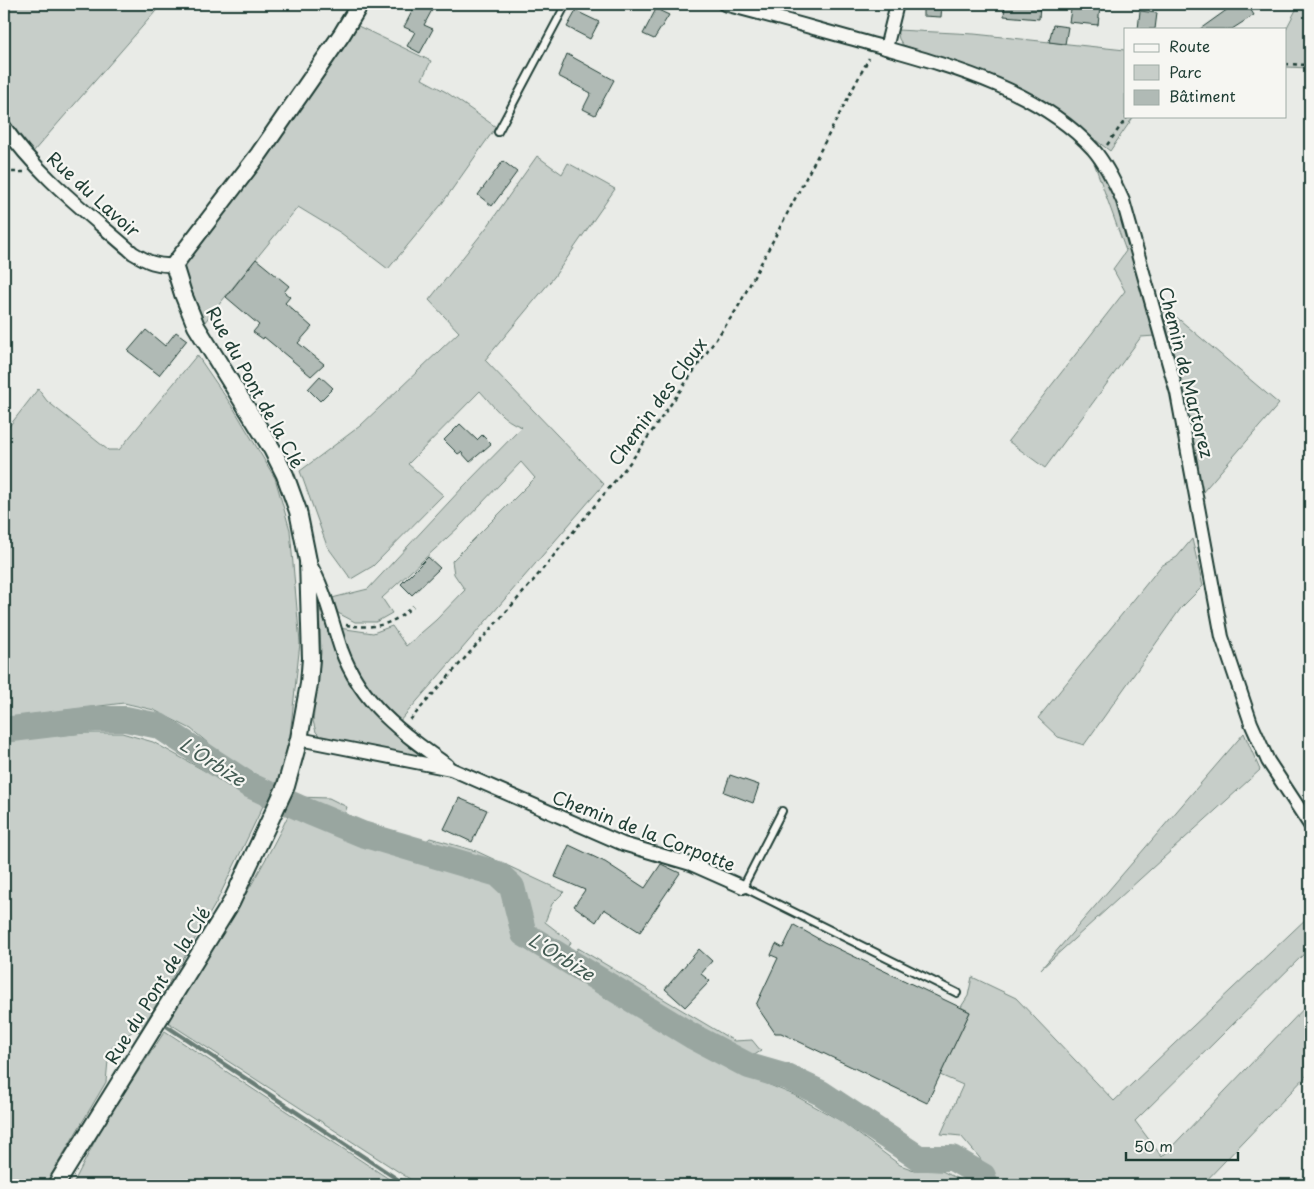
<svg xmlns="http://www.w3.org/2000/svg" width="1314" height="1189" font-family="'Playpen Sans',sans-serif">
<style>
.green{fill:#c7cec9;stroke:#73867e}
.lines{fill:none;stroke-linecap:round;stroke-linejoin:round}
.stream{stroke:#687c75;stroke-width:4.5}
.river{stroke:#99a6a0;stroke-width:26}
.building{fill:#b0bab5;stroke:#1f3d34}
.service-casing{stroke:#1f3d34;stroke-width:10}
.minor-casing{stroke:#1f3d34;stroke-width:16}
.tertiary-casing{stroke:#1f3d34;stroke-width:20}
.path{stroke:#1f3d34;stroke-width:2.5;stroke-dasharray:4 4;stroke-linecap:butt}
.service{stroke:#f6f6f2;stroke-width:6}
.minor{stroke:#f6f6f2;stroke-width:12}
.tertiary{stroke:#f6f6f2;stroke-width:16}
.labels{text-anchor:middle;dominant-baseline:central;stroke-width:4.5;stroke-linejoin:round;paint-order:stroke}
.street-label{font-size:18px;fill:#1f3d34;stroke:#f6f6f2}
.water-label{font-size:19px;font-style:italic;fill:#445c54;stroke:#f6f6f2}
</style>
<rect width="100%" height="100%" fill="#e9ebe7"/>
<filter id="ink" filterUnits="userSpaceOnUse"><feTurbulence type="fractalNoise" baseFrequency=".02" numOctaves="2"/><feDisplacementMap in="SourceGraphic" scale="10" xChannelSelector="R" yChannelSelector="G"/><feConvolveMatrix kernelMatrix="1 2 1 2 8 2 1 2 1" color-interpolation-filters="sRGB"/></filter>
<g filter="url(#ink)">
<g class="green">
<path d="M4,4H162L33,152L20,139L4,113Z"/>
<path d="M1299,4H1310V68L1285,67V31Z"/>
<path d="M358,26L431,61L422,79L446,92L496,127L441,205L388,269L341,233L298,207L204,323L183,276V266Z"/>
<path d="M897,30L974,34L1125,50V116H1134L1110,151L1043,100L983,73L903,45L899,39Z"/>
<path d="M537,156L562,174L568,163L615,189L554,277L485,360L604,484L399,722L371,692L352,659L339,628L373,633L392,626L406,646L436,620L465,590L454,574L452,561L535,478L521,462L460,526L382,598L392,613L376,622H355L338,613L332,598L368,589L463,487L522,427C502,420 493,405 480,391L408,464L443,495L373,566L351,579L327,546L300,471L360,426L459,332L429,300L487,227Z"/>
<path d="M1093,160L1119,199L1155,336L1141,337L1045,468L1008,441L1125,291L1113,269L1126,251Z"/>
<path d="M1161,304L1279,404L1201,494L1184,397Z"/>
<path d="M197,355L234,409L275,478L290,530L300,643L288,754L275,785L226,758L191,729L154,710L124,703L4,718V433L38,389L47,401L108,450H119Z"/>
<path d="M1192,539L1203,586L1181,608L1084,745L1058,737L1038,718L1161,566L1177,557Z"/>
<path d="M319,607C337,653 355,698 392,732C403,742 416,749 427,757L322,738L316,732L313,721L321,653Z"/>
<path d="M84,733H122L153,742L264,804L216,903L140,1032L134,1030L109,1050L106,1082L45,1185H4V741Z"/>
<path d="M1244,733L1260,770L1041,969Z"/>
<path d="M297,797L329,798L347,807L340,827L413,852L430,838L476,851L564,892L552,904L545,922L571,942L561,963L565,970L578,948L734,1041L752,1040L761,1051L731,1069L794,1095L841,1121L900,1165L914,1170L942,1171L970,1185H419L166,1021C214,948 260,877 297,797Z"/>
<path d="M1310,915V948L1135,1121L1162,1157L1310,1002V1072L1202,1185H998L979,1157L961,1136L941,1134L963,1085L940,1075L970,1012L961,1007L968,996L972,977L1016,998L1114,1101Z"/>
<path d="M165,1031L392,1181L399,1185H75L73,1184L103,1125Z"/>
</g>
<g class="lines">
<path class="stream" d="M168,1027L406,1185"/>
<path class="river" d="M4,730L94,719H126L159,726L249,785L309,812L362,834L498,874L512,887L524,934L692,1036L749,1066L787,1077L821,1093L919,1158H952L983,1176L986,1185"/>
</g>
<g class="building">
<path d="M416,4L432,10L424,25L433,29L420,53L407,46L415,32L404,27Z"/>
<path d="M923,4H942L941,17L923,16Z"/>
<path d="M1005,4H1040L1039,19L1004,16Z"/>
<path d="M1072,4L1100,7L1098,25L1069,22Z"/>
<path d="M1235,4H1247L1254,15L1232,29H1200Z"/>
<path d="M656,9L669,15L654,39L643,34Z"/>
<path d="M576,11L599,22L590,39L567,27Z"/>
<path d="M1140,11L1157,13L1155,29H1138Z"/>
<path d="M1053,25L1068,27L1065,44L1049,42Z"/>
<path d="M567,54L614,80L595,115L583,109L591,93L558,76Z"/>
<path d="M503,161L517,172L492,206L478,195Z"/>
<path d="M256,259L289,286L284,292L290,297L285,303L312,327L298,343L324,364L311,376L264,337L263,339L253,332L259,325L226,297Z"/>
<path d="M146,330L165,346L176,332L187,340L159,375L128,351Z"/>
<path d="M320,376L333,388L320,401L308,389Z"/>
<path d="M460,424L477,440L482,435L491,444L470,462L461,452L458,454L444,440Z"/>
<path d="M428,557L440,568L412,595L401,584Z"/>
<path d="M730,775L759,785L753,803L724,792Z"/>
<path d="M459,798L487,810L472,842L444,829Z"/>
<path d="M569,845L605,862L645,888L661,864L680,873L640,932L604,909L596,922L574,906L585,890L555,877Z"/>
<path d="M794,925L824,942L970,1012L927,1103L781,1033H775L756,1005L778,958L771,955L776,944L783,948Z"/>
<path d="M699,949L712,961L701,974L710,981L685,1007L665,989Z"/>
</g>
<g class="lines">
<g class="service-casing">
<g id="service">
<path d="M498,132L566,4"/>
<path d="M782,811L743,887L957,993"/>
</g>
</g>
<g class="minor-casing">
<g id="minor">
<path d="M724,4C772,16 820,30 868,43C945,65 1036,87 1093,149C1106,164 1115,183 1123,201L1177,393L1222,637L1251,723L1268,761L1310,825"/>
<path d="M886,48L897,4"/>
<path d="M4,126C38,176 88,213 133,253C148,262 157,266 174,265"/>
<path d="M308,561C325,588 331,619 341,649C361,704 402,733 447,765"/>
<path d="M299,739L451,769L623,844L691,864L743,887"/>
</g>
</g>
<g class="tertiary-casing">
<path id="tertiary" d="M56,1185L231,903L286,786L299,739L309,684L311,658L308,561L298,511L285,475L272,449L196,326L183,294L174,265L259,154L342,34L360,4"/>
</g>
<g class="path">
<path d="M1285,64L1310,65"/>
<path d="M1107,145L1128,116"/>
<path d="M4,172H25"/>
<path d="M346,625C374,629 392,626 413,606"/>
<path d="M410,720L528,587L632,460L737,309L869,58"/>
</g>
<use href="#service" class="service"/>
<use href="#minor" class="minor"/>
<use href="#tertiary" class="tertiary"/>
</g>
</g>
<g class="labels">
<g class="street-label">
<text transform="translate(94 194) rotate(42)">Rue du Lavoir</text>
<text transform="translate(1187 372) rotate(76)">Chemin de Martorez</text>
<text transform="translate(256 387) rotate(61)">Rue du Pont de la Clé</text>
<text transform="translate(657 401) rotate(-54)">Chemin des Cloux</text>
<text transform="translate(644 830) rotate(21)">Chemin de la Corpotte</text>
<text transform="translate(157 985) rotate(-58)">Rue du Pont de la Clé</text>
</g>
<g class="water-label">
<text transform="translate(213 761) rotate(33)">L'Orbize</text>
<text transform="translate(562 956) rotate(32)">L'Orbize</text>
</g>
</g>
<rect width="1314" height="1189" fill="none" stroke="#f6f6f2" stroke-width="20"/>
<rect x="10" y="10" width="1294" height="1169" fill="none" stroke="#1f3d34" stroke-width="2" filter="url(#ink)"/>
<rect x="1124" y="28" width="162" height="90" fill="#f6f6f2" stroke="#a0aca6"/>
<rect x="1134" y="44" width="25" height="8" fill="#f6f6f2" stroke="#a0aca6"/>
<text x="1169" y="52" font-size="15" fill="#1f3d34">Route</text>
<rect x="1134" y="65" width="25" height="15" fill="#c7cec9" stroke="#a0aca6"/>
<text x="1169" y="78" font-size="15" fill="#1f3d34">Parc</text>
<rect x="1134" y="90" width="25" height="15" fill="#b0bab5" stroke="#a0aca6"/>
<text x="1169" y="102" font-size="15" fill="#1f3d34">Bâtiment</text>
<path d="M1126 1152v8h112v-8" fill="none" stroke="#1f3d34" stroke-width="2.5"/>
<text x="1134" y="1152" font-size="15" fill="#1f3d34" stroke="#f6f6f2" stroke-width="4" paint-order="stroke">50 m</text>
</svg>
